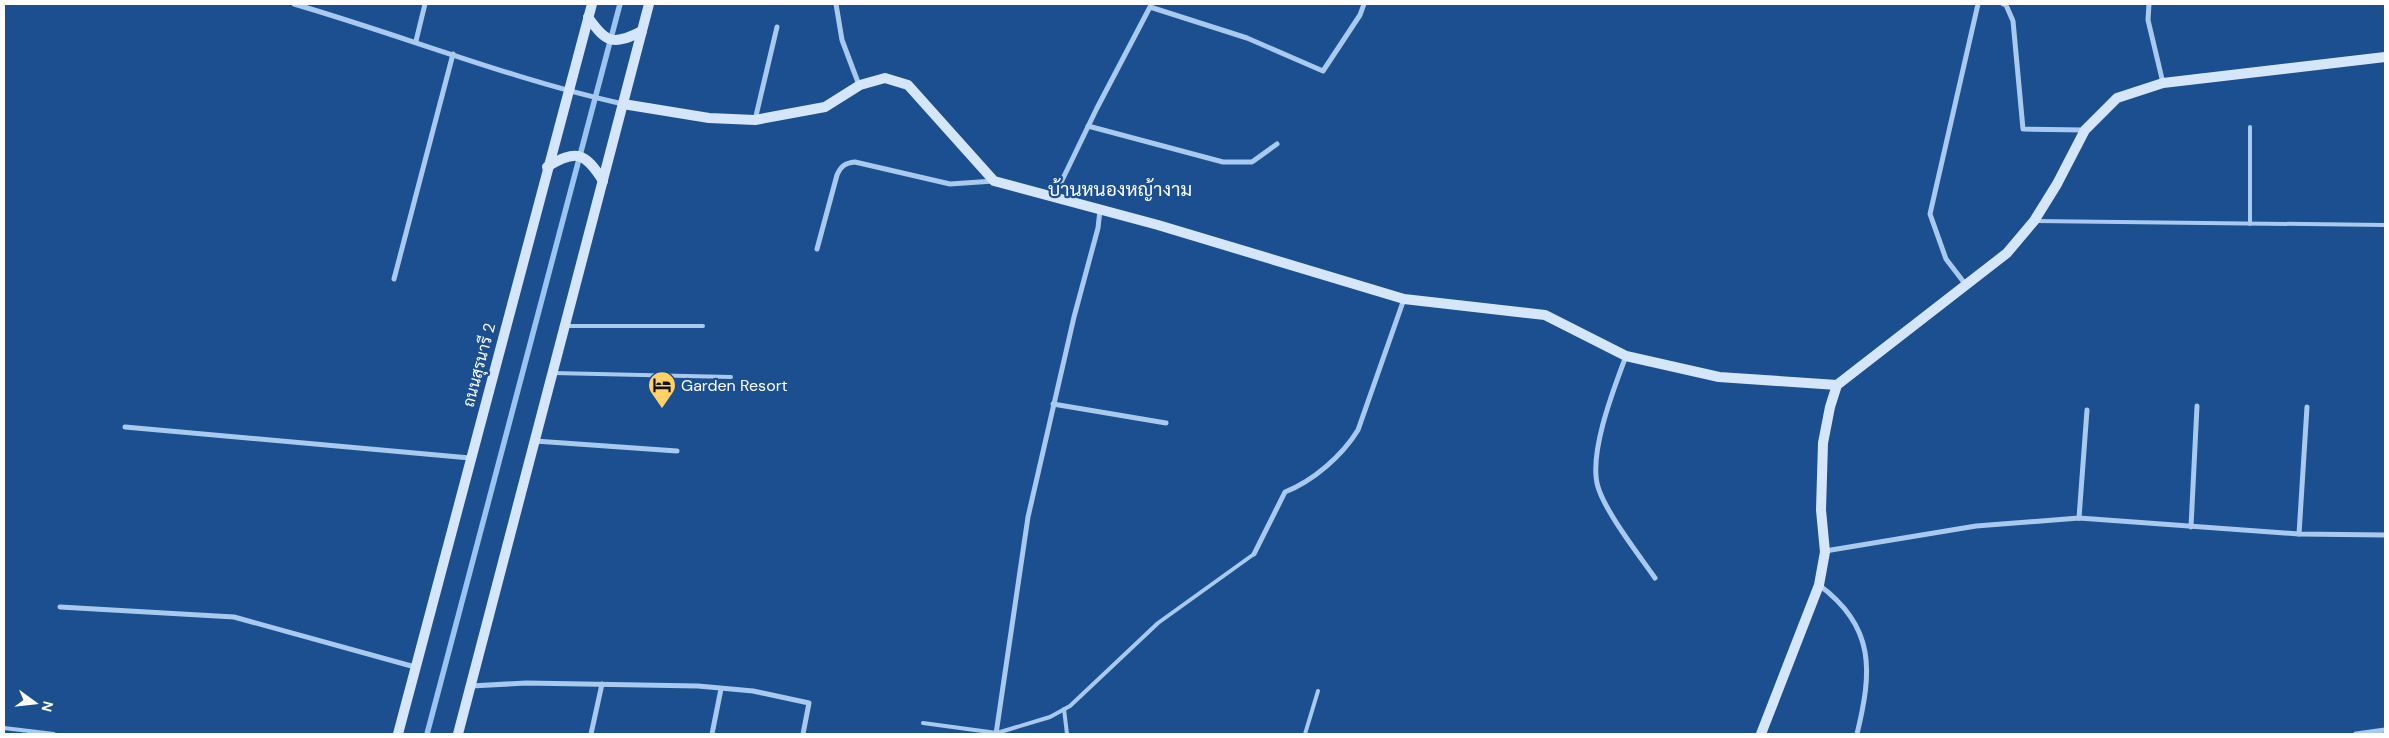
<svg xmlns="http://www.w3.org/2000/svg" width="2389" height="738" font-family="'DM Sans',Sarabun,sans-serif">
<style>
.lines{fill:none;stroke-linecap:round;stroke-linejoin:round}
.stream{stroke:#9cc4f0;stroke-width:5.5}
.lane{stroke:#a9c9ee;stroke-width:4}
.street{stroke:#a9c9ee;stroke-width:5}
.secondary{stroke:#d6e6fa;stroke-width:10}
.labels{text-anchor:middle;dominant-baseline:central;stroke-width:4.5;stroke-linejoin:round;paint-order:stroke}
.street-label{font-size:16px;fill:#fff;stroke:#1b4f8f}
.poi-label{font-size:16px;fill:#fff;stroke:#1b4f8f;text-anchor:start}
.quarter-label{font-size:19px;fill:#fff;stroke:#1b4f8f}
</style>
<rect width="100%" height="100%" fill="#1b4f8f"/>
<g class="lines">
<path class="stream" d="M427,734L620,4"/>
<g class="lane">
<path d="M2035,221L2385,225"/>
<path d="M2250,224V127"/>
<path d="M565,326H703"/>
<path d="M553,373L731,377"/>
<path d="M1064,709L1067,734"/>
<path d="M923,723L997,733L1050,717L1070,706L1158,623L1254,554"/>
<path d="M4,728L54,734"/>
<path d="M1305,734L1318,691"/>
</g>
<g class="street">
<path d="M294,4C404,36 511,79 623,104"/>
<path d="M836,4L842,40L859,85"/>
<path d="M2003,4L2006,5L2013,21L2023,129L2084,130"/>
<path d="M2149,4L2148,20L2163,83"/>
<path d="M416,41L425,4"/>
<path d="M755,120L777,27"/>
<path d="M1088,126L1223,162H1252L1277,144"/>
<path d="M1054,197L1097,108L1150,7L1247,38L1323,71L1360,15L1364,4"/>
<path d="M817,249L837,175C841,166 845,163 855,162L950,184L994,181"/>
<path d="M394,279L453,54"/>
<path d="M1966,285L1946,259L1930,214L1978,4"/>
<path d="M1626,356C1614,388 1588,454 1598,487C1606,513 1639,555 1655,578"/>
<path d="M1053,404L1166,423"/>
<path d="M125,427L470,458"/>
<path d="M535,441L677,451"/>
<path d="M2079,518L2087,410"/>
<path d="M2191,527L2197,406"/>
<path d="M2299,534L2307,407"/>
<path d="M1825,551L1976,526L2079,518L2299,534L2385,535"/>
<path d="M1254,554L1285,492C1313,481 1342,456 1358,430L1404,299"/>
<path d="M1819,585C1876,627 1872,672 1857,734"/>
<path d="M60,607L234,617L415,667"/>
<path d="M471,686L526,683L698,686L753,691L809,703L803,734"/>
<path d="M591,734L602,684"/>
<path d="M712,734L721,689"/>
<path d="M996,734L1028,517L1074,317L1098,228L1100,210"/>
<path d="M2356,734L2385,730"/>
</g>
<g class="secondary">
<path d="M588,17C606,43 613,46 642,31"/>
<path d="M623,104L709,118L755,120L825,107L860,85L885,78L908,85L994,181L1158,225L1404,299L1545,315L1626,356L1719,377L1837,385"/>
<path d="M547,167C576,149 585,152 603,181"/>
<path d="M398,734L592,4"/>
<path d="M458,734L649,4"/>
<path d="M1761,734L1819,585L1825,552L1821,510L1823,443L1830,407L1837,385L2007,253L2034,221L2057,184L2085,130L2117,98L2163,83L2385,57"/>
</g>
</g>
<defs>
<g id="hotel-pin" transform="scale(1.4375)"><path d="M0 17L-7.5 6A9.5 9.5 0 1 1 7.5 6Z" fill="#ffd166" stroke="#1b4f8f"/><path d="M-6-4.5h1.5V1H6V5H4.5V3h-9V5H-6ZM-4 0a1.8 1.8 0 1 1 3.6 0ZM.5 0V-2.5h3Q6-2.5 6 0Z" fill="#111"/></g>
</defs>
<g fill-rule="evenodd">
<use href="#hotel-pin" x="662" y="385"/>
</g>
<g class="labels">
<g class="street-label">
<text transform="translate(479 365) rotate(-75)">ถนนสุรนารี 2</text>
</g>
<g class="poi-label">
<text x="681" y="385">Garden Resort</text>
</g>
<g class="quarter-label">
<text x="1120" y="189">บ้านหนองหญ้างาม</text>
</g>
</g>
<rect width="2389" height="738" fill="none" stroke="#ffffff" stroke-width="10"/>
<g transform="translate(35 703) rotate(105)" stroke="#1b4f8f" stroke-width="4" paint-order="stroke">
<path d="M0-4L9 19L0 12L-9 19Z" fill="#ffffff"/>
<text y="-8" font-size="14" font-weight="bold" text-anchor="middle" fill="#ffffff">N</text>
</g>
</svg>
